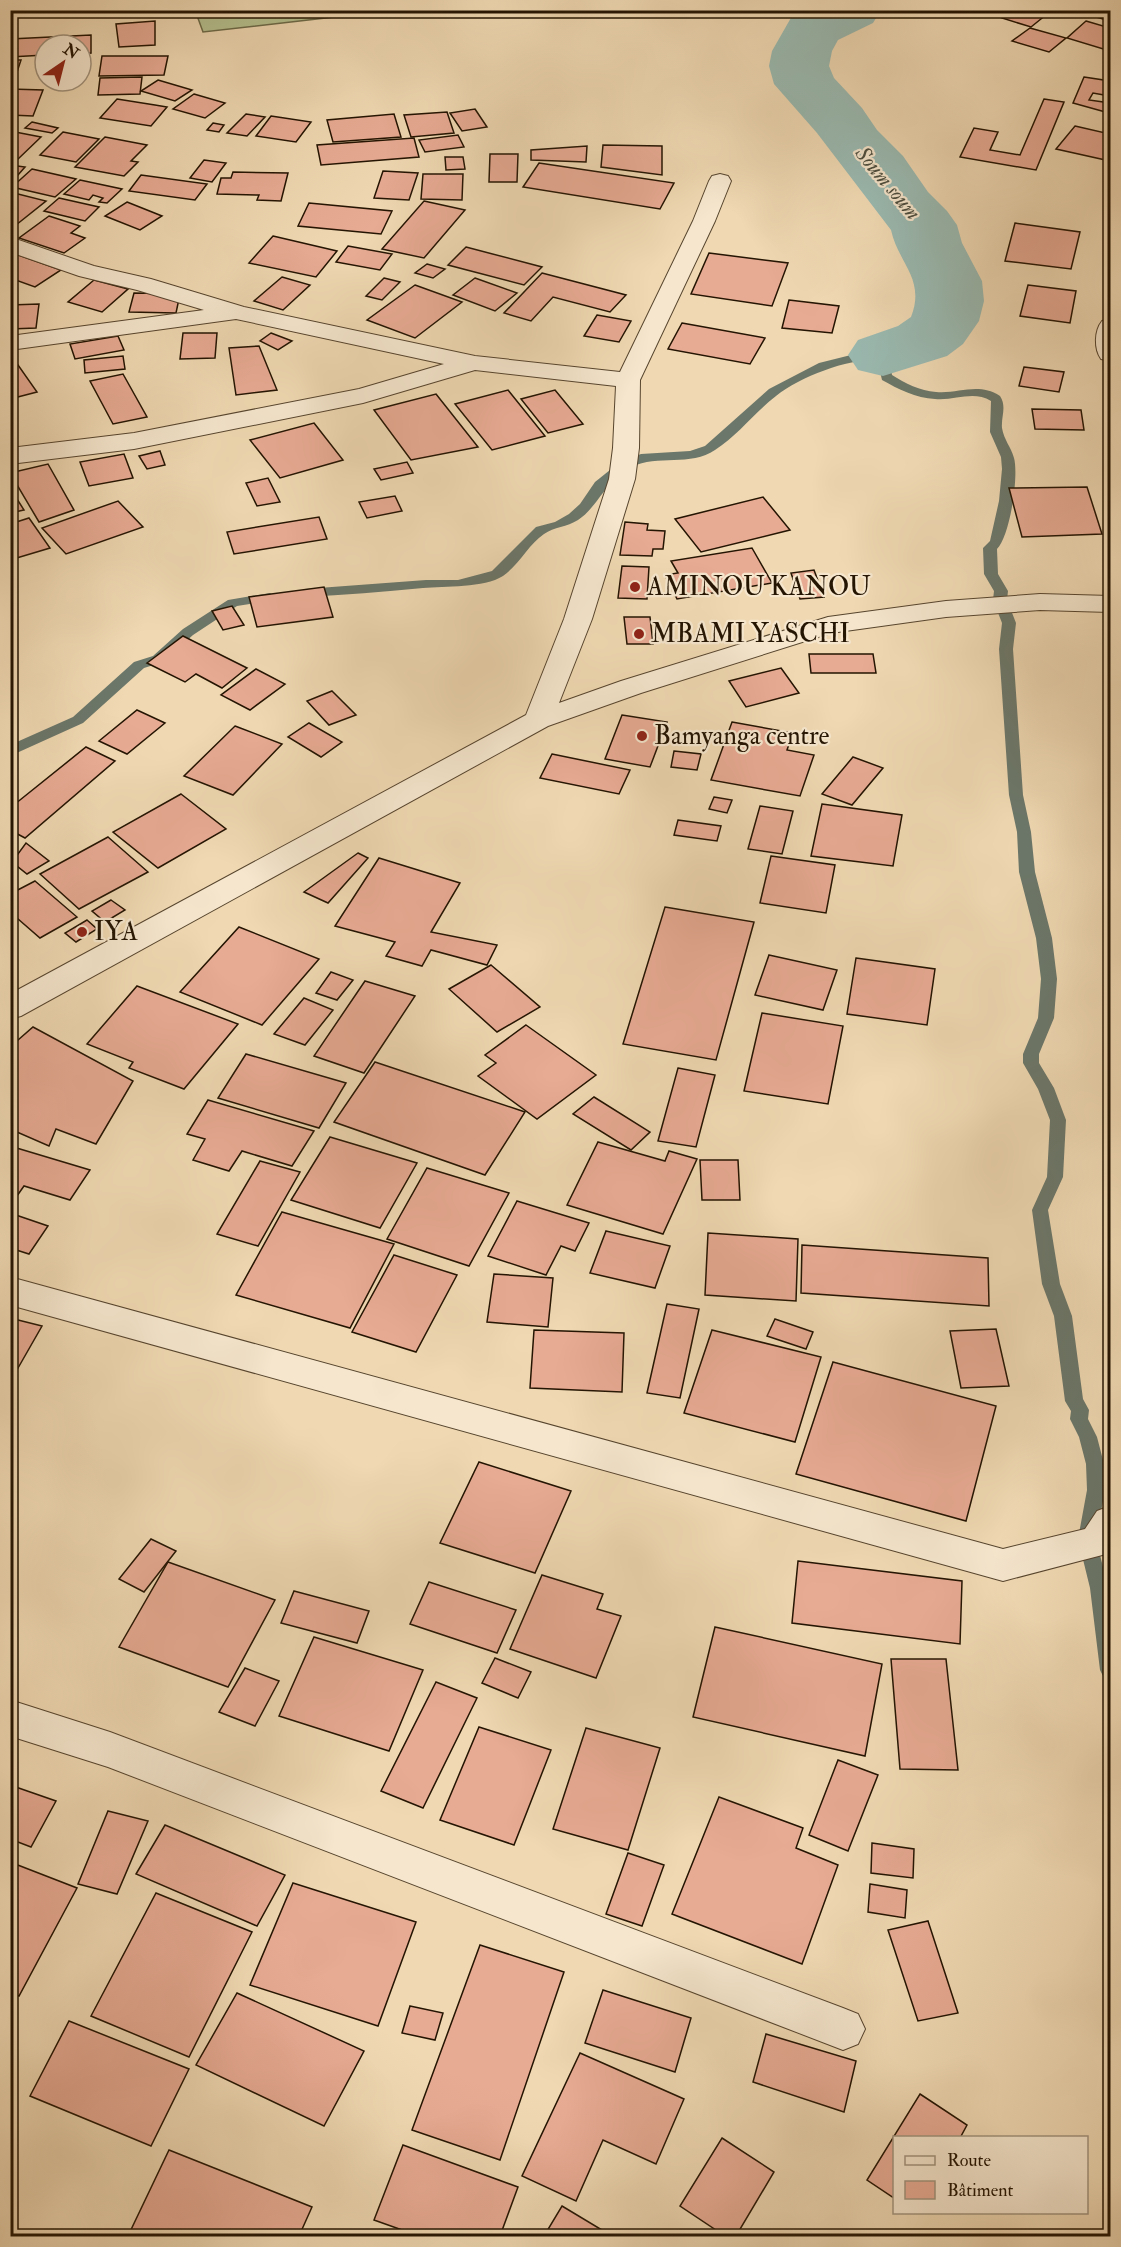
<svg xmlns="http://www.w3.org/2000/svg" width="1121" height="2247" font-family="'IM FELL Double Pica',serif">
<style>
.green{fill:#b5c08f;stroke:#6c6a48;stroke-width:1.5}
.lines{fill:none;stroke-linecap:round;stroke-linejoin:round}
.stream{fill:#6b776a;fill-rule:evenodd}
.river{fill:#9ab9b0;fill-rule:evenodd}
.building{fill:#e7aa93;stroke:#241402;stroke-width:1.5}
.minor-casing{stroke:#57452e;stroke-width:2}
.minor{fill:#f5e6cd;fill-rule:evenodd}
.poi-dot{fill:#8f2418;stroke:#f5e6cd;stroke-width:2}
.labels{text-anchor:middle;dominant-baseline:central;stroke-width:4.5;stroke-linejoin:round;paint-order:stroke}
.far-water-label{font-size:22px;font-style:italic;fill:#4d4e3f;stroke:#f5e6cd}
.poi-label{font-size:26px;fill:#241402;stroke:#f5e6cd;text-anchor:start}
</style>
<rect width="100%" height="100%" fill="#efd8b2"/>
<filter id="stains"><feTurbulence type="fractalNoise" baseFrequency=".00333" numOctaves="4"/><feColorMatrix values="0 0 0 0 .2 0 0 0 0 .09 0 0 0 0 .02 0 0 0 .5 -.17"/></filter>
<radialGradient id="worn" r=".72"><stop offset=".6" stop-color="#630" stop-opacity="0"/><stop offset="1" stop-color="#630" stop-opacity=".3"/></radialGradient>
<path class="green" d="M195,10H386V11L203,32Z"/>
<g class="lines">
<g class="stream">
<path d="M883,351L889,355L892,375C905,383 920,391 936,392C959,394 978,382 1000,396C1007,407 1001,416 1002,428C1004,440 1011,447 1014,458C1019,476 1010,536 997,549L998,574L1008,591L1007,600L1016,623L1013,649L1023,795L1031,832L1035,872L1052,938L1057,979L1054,1018L1039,1054V1063L1054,1088L1066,1120L1063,1177L1048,1210L1060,1284L1072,1316L1083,1399L1089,1410L1088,1419L1097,1437L1104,1464L1105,1490L1096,1539L1110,1595V1679L1103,1676L1100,1670L1090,1588L1078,1539L1087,1490L1086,1464L1079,1437L1070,1419L1071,1411L1065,1401L1054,1316L1042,1284L1032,1210L1047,1177L1050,1120L1038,1089L1023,1063V1054L1038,1018L1041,979L1036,938L1019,872L1017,832L1009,795L999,649L1002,623L993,600L994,591L984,574L983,548L990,541L999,501L1002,469L1001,457L990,432L991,401C973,390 955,401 935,399C916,398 898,389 882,380L877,359C846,360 801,376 776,396C755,412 738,435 715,450C691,467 657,454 632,467C605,480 599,506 578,520C567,527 554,527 544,534C528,545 519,565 503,576C484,588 445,586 423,588C383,592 344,595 305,597L298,593L305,589L426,580H458L492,571L536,527L555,522L569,514L580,504L595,482L620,462L641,454L690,451L705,446L769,389L819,363L863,352Z"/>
<path d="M270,593L277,597L275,600L237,606L193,635L163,662L144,668L83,723L10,756V745L73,717L134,662L153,656L183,629L228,600Z"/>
</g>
<path class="river" d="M804,10H881L873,23L838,40L832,51L829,66L834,78L862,108L877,130L903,156L928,192L947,211L957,225L962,243L982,281L984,301L979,321L963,344L947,356L883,376L858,370L848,355L858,340L898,326L911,317C926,279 898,263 891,230L817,133L774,84L769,66L772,51L792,16Z"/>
</g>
<g class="building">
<path d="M1012,10H1052L1031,27L1002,18Z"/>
<path d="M1095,10H1110V21L1089,15Z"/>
<path d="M155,21V45L119,47L116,24Z"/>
<path d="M1086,21L1110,28V51L1067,38Z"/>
<path d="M1030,28L1066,38L1049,52L1012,41Z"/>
<path d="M91,35V53L81,54V45H45V55L10,57V39Z"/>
<path d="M102,56H168L164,75L99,76Z"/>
<path d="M10,60H21L15,78H10Z"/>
<path d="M142,77L140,94L98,95L100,78Z"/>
<path d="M1084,77L1110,81V96L1093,93L1089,100L1110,103L1109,113L1073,103Z"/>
<path d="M158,80L192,90L175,101L141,91Z"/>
<path d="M10,89L43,90L33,116L10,115Z"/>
<path d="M194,94L225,103L205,118L173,109Z"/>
<path d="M117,99L155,105L167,107L151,126L100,118Z"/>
<path d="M1044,99L1064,102L1036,170L960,157L974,128L998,132L990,150L1020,155Z"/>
<path d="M475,109L487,127L462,131L450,113Z"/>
<path d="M447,112L454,133L411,137L404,115Z"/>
<path d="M246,114L265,117L247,136L227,133Z"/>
<path d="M394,114L401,137L333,142L327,120Z"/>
<path d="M271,116L311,122L296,142L256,136Z"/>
<path d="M32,122L58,128L52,133L25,128Z"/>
<path d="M213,123L224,125L219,132L207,130Z"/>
<path d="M1075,126L1110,134V161L1056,149Z"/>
<path d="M10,131L41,137L17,160L10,159Z"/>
<path d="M63,132L99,139L76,162L40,155Z"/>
<path d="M458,135L464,147L425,152L419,140Z"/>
<path d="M105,137L147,145L131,161L138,162L124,176L75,167Z"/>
<path d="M414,138L419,157L321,165L317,145Z"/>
<path d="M603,145L662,146V175L601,167Z"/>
<path d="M587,146L586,162L531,160V150Z"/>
<path d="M490,154H518L517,182H489Z"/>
<path d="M445,157H463L465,169L446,170Z"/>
<path d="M204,160L226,163L212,182L190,178Z"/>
<path d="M539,163L674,183L660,209L523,187Z"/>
<path d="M10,165L25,167L10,184Z"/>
<path d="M32,169L76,179L55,197L12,187Z"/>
<path d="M383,171L418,173L409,200L374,198Z"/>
<path d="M233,172L288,173L281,201L257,200L259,195L217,194L221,178H231Z"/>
<path d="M423,174H463L462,200L421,199Z"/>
<path d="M141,175L207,184L195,200L129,191Z"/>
<path d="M80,180L122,189L107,203L99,202L103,198L93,195L89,200L64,194Z"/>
<path d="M10,192L46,201L16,225L10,223Z"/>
<path d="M59,198L99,207L85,221L44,211Z"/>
<path d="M424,201L465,210L424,258L382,249Z"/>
<path d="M127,202L162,216L140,230L105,216Z"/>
<path d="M309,203L392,211L381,234L298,226Z"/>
<path d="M49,216L80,226L71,233L85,238L64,253L19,238Z"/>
<path d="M1015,223L1080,232L1071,269L1005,261Z"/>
<path d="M273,236L337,251L316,277L249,263Z"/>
<path d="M348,246L392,254L380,270L336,262Z"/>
<path d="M466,247L542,267L524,285L448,265Z"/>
<path d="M10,252L61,270L35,287L10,278Z"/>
<path d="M709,253L788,263L772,306L691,294Z"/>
<path d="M427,264L445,269L433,278L415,273Z"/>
<path d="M542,273L626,295L610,312L553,297L531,321L504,313Z"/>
<path d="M282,277L310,285L283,310L254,301Z"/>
<path d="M384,278L400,282L382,300L366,296Z"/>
<path d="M475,278L517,293L495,311L453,295Z"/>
<path d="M94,280L128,289L102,312L68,302Z"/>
<path d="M415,285L462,302L415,338L367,320Z"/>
<path d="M1028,285L1076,291L1070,323L1020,316Z"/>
<path d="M134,293L180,294L176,313L129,312Z"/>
<path d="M789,300L839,306L832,333L782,328Z"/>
<path d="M39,304L36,328L10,329V305Z"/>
<path d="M597,315L631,321L619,342L584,336Z"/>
<path d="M682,323L765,338L750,364L668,349Z"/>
<path d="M183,333H217L215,358L180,359Z"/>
<path d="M271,333L292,341L278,350L260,341Z"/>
<path d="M118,336L124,350L75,359L70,344Z"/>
<path d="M259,346L277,390L236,395L229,348Z"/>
<path d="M10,355H11L37,392L10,399Z"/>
<path d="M123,356L125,369L85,373L84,360Z"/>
<path d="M1024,367L1064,372L1059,392L1019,386Z"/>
<path d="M123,374L147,417L113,424L90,381Z"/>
<path d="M508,390L545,436L492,450L455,404Z"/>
<path d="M555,390L583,424L548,433L521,399Z"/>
<path d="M436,394L478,447L411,460L374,410Z"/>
<path d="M1032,409L1081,410L1084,430L1035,429Z"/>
<path d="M314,423L343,460L280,478L250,440Z"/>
<path d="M160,451L165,465L147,469L139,456Z"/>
<path d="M124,454L133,478L89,486L80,462Z"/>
<path d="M407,462L413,473L381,480L374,469Z"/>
<path d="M48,464L74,510L39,522L10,473Z"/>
<path d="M268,478L280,502L257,506L246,483Z"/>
<path d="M1087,487L1102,534L1022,537L1009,488Z"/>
<path d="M10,488L24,510L10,513Z"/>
<path d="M395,496L402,511L367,518L359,502Z"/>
<path d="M763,497L790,530L701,552L675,519Z"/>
<path d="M118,501L143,527L66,554L42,528Z"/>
<path d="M319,517L327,539L234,554L227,532Z"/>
<path d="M29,518L50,548L10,560V524Z"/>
<path d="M625,522L648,524L647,530L665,531L663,549H653L652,556L620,555Z"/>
<path d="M752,548L772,583L677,599L665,575L678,573L671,561Z"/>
<path d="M622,566L649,567L647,599L618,598Z"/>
<path d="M814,570L824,597L800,599L791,573Z"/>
<path d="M324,587L333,617L257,627L249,597Z"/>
<path d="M232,606L244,625L223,630L212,611Z"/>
<path d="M624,617H650L653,644H627Z"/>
<path d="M183,636L247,668L222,688L196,674L185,682L147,663Z"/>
<path d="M809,654H873L876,673H811Z"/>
<path d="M781,668L799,693L746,707L729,681Z"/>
<path d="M256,669L285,684L250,710L221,695Z"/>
<path d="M332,691L356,715L329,725L307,701Z"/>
<path d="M137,710L165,723L127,754L99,741Z"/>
<path d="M622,715L667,722L650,767L605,759Z"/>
<path d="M732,722L793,733L787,750L814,755L800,796L711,780Z"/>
<path d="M309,723L342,742L321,757L288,737Z"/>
<path d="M235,726L282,744L233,795L184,776Z"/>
<path d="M86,747L115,761L25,838L10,830V808Z"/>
<path d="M674,751L701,754L697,770L671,767Z"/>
<path d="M552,754L630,770L619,794L540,778Z"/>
<path d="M853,757L883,768L852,805L822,794Z"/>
<path d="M181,794L226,829L158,868L113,832Z"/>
<path d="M714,797L732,800L727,813L709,809Z"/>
<path d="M822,804L902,815L893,866L811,856Z"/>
<path d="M760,806L793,811L782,854L748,849Z"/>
<path d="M678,820L721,826L717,841L674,835Z"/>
<path d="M108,837L148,872L79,909L40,874Z"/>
<path d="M26,843L49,861L27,874L12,862Z"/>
<path d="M358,853L368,858L328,903L304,892Z"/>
<path d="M771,856L835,865L826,913L760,903Z"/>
<path d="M379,858L460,883L431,932L497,945L487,965L431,950L422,966L386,956L395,942L335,926Z"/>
<path d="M35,881L77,917L40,938L10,912V894Z"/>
<path d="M111,900L125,910L105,922L92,911Z"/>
<path d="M665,907L754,922L716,1060L623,1044Z"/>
<path d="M87,920L97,929L76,942L65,933Z"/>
<path d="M239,927L319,959L262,1025L180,992Z"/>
<path d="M769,955L837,970L823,1010L755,995Z"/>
<path d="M856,958L935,969L927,1025L847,1014Z"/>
<path d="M491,965L540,1007L497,1032L449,989Z"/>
<path d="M331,972L353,980L337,1000L316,993Z"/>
<path d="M365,981L415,996L364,1073L314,1056Z"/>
<path d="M137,986L238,1024L184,1089L129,1068L133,1062L87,1044Z"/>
<path d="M304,998L333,1010L305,1045L274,1034Z"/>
<path d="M762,1013L843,1026L828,1104L744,1091Z"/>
<path d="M526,1025L596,1075L537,1119L478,1076L496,1063L485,1055Z"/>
<path d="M33,1027L133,1081L96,1144L56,1129L49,1146L10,1129V1047Z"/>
<path d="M246,1054L346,1083L319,1128L218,1098Z"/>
<path d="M375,1062L525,1112L485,1175L334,1122Z"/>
<path d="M678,1068L715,1075L696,1147L658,1141Z"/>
<path d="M594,1097L650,1132L631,1150L573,1114Z"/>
<path d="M208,1100L314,1131L292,1166L242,1151L229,1171L193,1160L205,1139L187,1134Z"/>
<path d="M330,1137L417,1163L380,1228L291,1200Z"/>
<path d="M598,1142L665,1161L669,1151L697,1159L663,1234L567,1205Z"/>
<path d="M10,1146L90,1170L70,1200L24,1186L12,1203Z"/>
<path d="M700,1160H738L740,1200H702Z"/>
<path d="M260,1161L300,1172L258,1246L217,1234Z"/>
<path d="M427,1168L509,1193L469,1266L387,1239Z"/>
<path d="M517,1201L589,1223L575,1251L561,1246L546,1275L488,1256Z"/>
<path d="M282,1212L394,1244L350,1328L236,1295Z"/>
<path d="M10,1213L48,1226L29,1254L10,1248Z"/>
<path d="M606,1231L670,1246L655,1288L590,1273Z"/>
<path d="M708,1233L798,1239L796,1301L705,1295Z"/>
<path d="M802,1245L988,1258L989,1306L801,1293Z"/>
<path d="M394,1255L457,1275L416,1352L352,1332Z"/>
<path d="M494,1274L553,1278L548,1327L487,1322Z"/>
<path d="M667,1304L699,1309L680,1398L647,1393Z"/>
<path d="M10,1318L42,1326L10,1382Z"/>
<path d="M775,1319L813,1332L806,1349L767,1336Z"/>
<path d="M996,1329L1009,1386L961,1388L950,1331Z"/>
<path d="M534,1330L624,1333L622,1392L530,1388Z"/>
<path d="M712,1330L821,1357L795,1442L684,1413Z"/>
<path d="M833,1362L996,1406L966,1521L796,1474Z"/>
<path d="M479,1462L571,1491L535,1573L440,1543Z"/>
<path d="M151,1539L176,1551L144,1592L119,1579Z"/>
<path d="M798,1561L962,1581L960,1644L792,1623Z"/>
<path d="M168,1562L275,1600L228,1687L119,1647Z"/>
<path d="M542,1575L603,1594L597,1609L621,1616L596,1678L510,1649Z"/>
<path d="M429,1582L516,1610L497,1653L410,1624Z"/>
<path d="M294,1591L369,1611L357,1643L281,1623Z"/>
<path d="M715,1627L882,1664L865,1756L693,1717Z"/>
<path d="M314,1637L423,1670L389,1751L279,1716Z"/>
<path d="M495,1658L531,1672L518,1698L482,1683Z"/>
<path d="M891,1659H946L958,1770L900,1769Z"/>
<path d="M245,1668L279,1681L255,1726L219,1712Z"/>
<path d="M436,1682L477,1698L423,1808L381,1791Z"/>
<path d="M479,1727L551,1750L514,1845L440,1820Z"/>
<path d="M586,1728L660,1748L628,1850L553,1829Z"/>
<path d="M838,1760L878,1775L848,1851L809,1835Z"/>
<path d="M10,1785L56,1801L31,1847L10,1839Z"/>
<path d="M719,1797L803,1828L796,1848L838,1865L802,1964L672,1914Z"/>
<path d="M108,1811L148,1821L117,1894L78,1884Z"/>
<path d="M165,1825L285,1875L257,1926L136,1874Z"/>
<path d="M872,1843L914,1849L913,1878L871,1873Z"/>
<path d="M628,1853L664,1865L642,1926L606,1914Z"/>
<path d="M10,1862L77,1888L19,1996L10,1993Z"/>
<path d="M293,1883L416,1922L378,2026L250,1985Z"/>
<path d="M870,1884L907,1890L905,1918L868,1912Z"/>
<path d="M156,1893L252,1932L189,2057L91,2016Z"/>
<path d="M928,1921L958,2013L918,2021L888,1930Z"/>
<path d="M480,1945L564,1972L500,2160L412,2130Z"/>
<path d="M603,1990L691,2018L675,2072L585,2043Z"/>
<path d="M237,1993L364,2051L324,2126L196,2065Z"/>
<path d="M410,2006L443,2013L435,2040L402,2033Z"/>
<path d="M69,2021L189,2069L151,2146L30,2096Z"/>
<path d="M766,2034L856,2061L844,2112L753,2082Z"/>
<path d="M580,2053L684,2099L656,2164L603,2140L576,2201L522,2176Z"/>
<path d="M920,2094L967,2125L960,2138H894V2198L867,2180Z"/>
<path d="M722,2138L774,2172L736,2236H725L680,2206Z"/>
<path d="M403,2145L518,2187L500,2236H419L374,2220Z"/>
<path d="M169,2150L312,2207L299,2236H128Z"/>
<path d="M562,2206L612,2236H544Z"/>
</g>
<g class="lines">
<g class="minor-casing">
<g id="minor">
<path d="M720,174L728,176L731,181L715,221L640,380L639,448L635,479L592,619L559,703L621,681L828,617L946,601L1040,594L1110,596V612L1040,610L946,617L831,633L641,693L548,726L21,1016L10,1019V994L526,715L564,619L609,479L613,448L616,386L475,370L363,403L134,449L10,464V448L134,433L359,389L444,364L236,319L10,350V336L204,310L137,290L79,276L10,252V237L94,266L151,279L244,307L475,356L620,372L693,221L709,181L712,176Z"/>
<path d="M1110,319V361L1101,359C1094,349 1094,331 1102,321Z"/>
<path d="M10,1277L1003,1549L1085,1529L1097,1511L1110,1506V1553L1003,1581L10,1305Z"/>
<path d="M10,1700L110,1732L843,2008L858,2014L865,2029L858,2044L843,2050L108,1767L10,1736Z"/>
</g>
</g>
<use href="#minor" class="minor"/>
</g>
<g class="poi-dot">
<circle cx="635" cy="587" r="6"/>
<circle cx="639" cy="634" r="6"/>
<circle cx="642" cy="736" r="6"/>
<circle cx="82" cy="932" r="6"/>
</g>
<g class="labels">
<g class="far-water-label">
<text transform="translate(888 183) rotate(50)">Soum soum</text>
</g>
<g class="poi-label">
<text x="647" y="587">AMINOU KANOU</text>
<text x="651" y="634">MBAMI YASCHI</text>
<text x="654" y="736">Bamyanga centre</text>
<text x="94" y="932">IYA</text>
</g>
</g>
<rect width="1121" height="2247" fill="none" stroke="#efd8b2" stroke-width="36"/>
<rect x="12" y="12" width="1097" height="2223" fill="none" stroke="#241402" stroke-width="3"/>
<rect x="18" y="18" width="1085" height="2211" fill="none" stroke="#241402" stroke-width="1.5"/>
<rect x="893" y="2136" width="195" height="78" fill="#f5e6cd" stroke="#a1927c" stroke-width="1.5"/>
<rect x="905" y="2156" width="30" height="9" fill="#f5e6cd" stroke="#a1927c" stroke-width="1.5"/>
<text x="947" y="2166" font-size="18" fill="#241402">Route</text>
<rect x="905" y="2181" width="30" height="18" fill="#e7aa93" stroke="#a1927c" stroke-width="1.5"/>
<text x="947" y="2196" font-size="18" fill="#241402">Bâtiment</text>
<g transform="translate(63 63) rotate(35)"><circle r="28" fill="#f5e6cd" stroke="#a1927c" stroke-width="1.5"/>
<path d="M0-4.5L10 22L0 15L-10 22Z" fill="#8f2418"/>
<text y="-9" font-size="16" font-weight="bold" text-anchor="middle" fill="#241402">N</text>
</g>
<rect width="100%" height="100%" filter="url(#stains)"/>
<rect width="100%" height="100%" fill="url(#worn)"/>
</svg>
